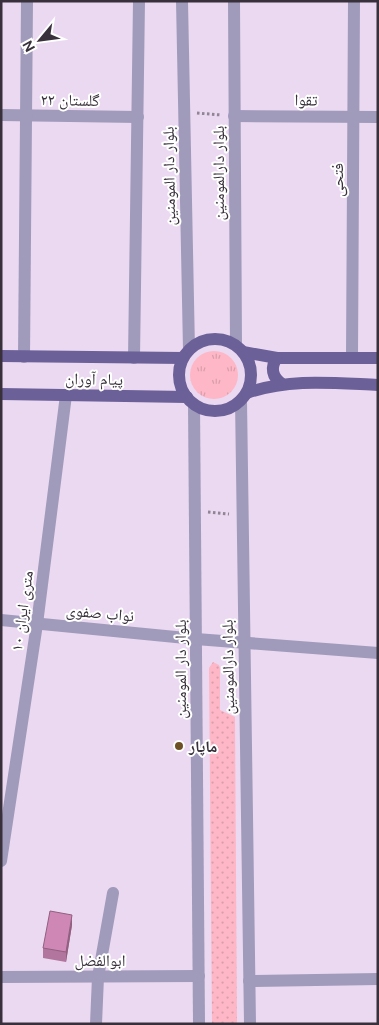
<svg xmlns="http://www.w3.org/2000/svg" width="379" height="1025" font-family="'DM Sans','Noto Naskh Arabic',sans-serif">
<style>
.grass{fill:url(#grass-tufts)}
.park{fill:url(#park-dots)}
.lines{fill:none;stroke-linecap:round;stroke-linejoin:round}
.path{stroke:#908495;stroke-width:3;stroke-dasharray:2.5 2.5;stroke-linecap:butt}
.minor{stroke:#a09bbb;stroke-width:12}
.major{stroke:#6c6099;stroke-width:12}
.wall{fill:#b2759d}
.shaded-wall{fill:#915f7f}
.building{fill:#cf88b6;stroke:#915f7f}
.poi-dot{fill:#6d5124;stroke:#fff;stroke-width:2}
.labels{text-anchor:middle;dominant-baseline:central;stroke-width:4;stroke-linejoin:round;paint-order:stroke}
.street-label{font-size:16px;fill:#38313b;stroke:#fff}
.poi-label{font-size:16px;font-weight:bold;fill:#38313b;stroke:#fff;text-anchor:start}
</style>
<defs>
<pattern id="grass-tufts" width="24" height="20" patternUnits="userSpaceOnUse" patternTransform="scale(1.25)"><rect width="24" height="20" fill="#feb7c6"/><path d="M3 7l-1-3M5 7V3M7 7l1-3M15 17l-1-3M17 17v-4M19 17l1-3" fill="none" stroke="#da9eab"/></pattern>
<pattern id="park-dots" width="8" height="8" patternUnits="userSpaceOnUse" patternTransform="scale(1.25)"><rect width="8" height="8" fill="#feb7c6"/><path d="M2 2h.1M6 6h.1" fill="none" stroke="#da9eab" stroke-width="1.8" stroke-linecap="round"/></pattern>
</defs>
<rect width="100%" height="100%" fill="#ebd9f1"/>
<circle class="grass" cx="214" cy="375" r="24"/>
<path class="park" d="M213,662L219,665L220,668V710L235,717L237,1024H212L209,668Z"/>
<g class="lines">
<g class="path">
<path d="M197,113L221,115"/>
<path d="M208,512L229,514"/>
</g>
<g class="minor">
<path d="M182,1L189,350"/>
<path d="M234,1L236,345"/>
<path d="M1,115L138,117"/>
<path d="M234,116L378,117"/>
<path d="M24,357L27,1"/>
<path d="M134,358L139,1"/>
<path d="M352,358L354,1"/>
<path d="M241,400L250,1024"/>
<path d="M194,404L199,1024"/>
<path d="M1,620L196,639L378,653"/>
<path d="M1,861L37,624L66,395"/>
<path d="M1,977L199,976"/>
<path d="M249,981L378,979"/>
<path d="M96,1024L98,977L113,893"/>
</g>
<g class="major">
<circle cx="215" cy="375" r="36"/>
<path d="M243,352L277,358H378"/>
<path d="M1,356L183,358"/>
<path d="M277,358C270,367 272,377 282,384"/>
<path d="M247,393C289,378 333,383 378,385"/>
<path d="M1,394L187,397"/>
</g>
</g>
<path class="wall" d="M72,925L66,962L43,958V948Z"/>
<path class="shaded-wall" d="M72,915V925L66,962V952Z"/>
<path class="building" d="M50,911L72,915L66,952L43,948Z"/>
<circle class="poi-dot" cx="179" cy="746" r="5"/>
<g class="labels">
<g class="street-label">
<text transform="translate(70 100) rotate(1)">گلستان ۲۲</text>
<text transform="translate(306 100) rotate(1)">تقوا</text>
<text transform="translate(218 173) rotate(-90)">بلوار دارالمومنین</text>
<text transform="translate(169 176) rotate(-91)">بلوار دار المومنین</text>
<text transform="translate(337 180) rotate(-90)">فتحی</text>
<text transform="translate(94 379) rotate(1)">پیام آوران</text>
<text transform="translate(22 611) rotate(-82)">۱۰ متری ایران</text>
<text transform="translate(100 613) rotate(5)">نواب صفوی</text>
<text transform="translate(228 667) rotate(-91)">بلوار دارالمومنین</text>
<text transform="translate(180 669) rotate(-90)">بلوار دار المومنین</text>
<text x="100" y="960">ابوالفضل</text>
</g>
<g class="poi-label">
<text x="189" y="746">ماپار</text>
</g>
</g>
<rect width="379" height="1025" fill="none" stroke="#38313b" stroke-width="5"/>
<g transform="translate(40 40) rotate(241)" stroke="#ffffff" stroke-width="4" paint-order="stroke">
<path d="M0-4L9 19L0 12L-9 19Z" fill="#38313b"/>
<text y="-8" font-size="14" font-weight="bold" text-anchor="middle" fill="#38313b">N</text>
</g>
</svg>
